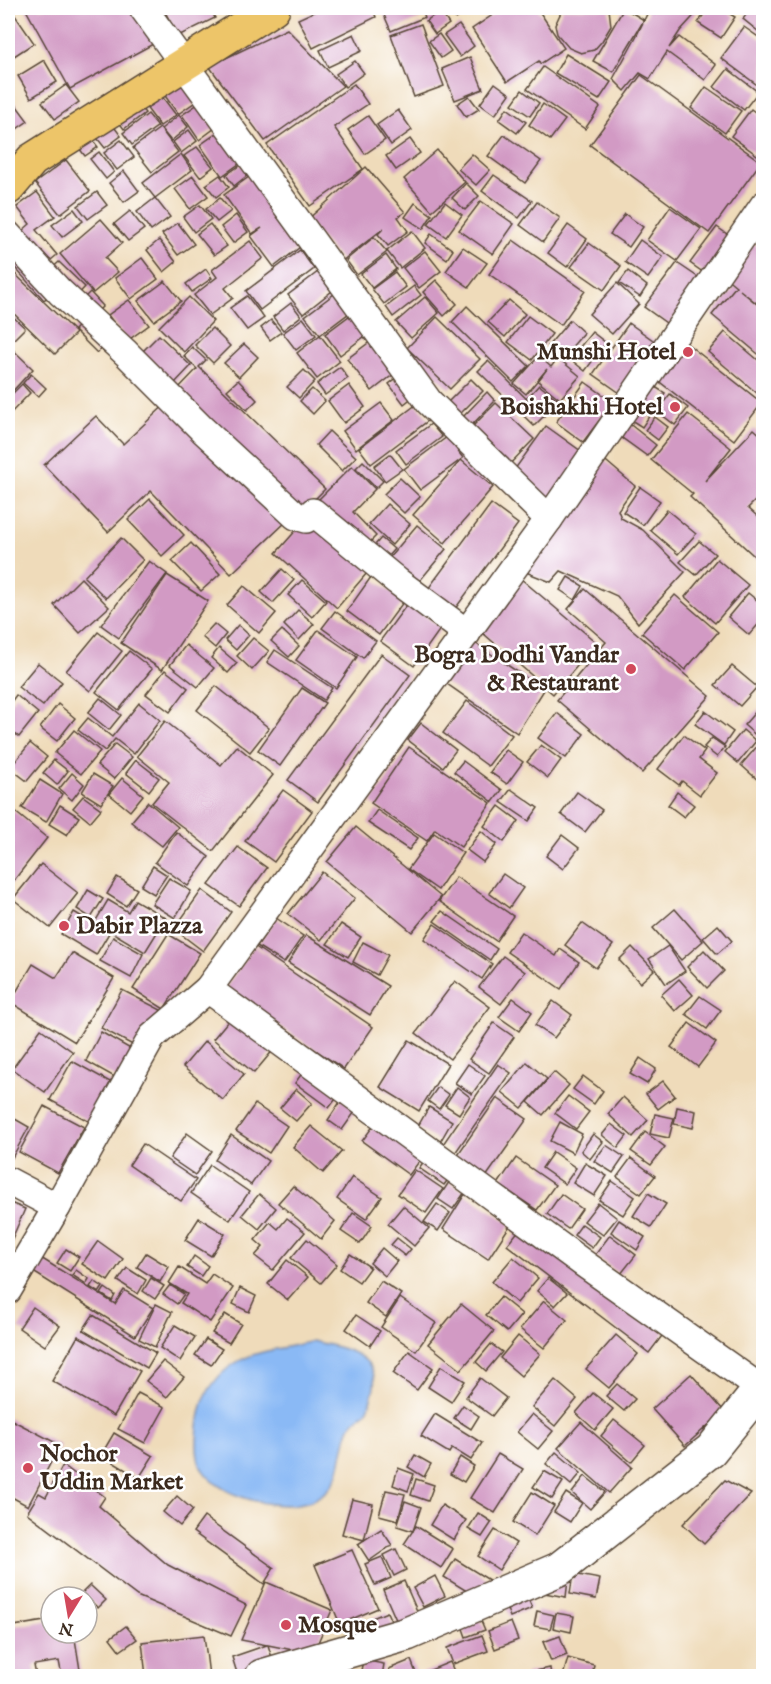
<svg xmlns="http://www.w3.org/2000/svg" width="771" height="1684" font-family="'IM FELL English',serif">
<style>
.water{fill:#8ab9f5;stroke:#62728a;stroke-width:1.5}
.building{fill:#d29ac4}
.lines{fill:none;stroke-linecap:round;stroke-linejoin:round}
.minor-casing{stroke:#564535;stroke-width:30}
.tertiary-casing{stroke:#564535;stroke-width:36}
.trunk-casing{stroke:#564535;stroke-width:36}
.minor{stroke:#fff;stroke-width:27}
.tertiary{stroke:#fff;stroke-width:33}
.trunk{stroke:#edc569;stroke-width:33}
.poi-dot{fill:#d1495b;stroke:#fff;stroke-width:2}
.labels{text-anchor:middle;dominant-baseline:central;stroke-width:5;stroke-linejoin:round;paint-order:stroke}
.poi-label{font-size:24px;font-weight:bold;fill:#3b2a1e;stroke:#fff;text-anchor:end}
</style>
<rect width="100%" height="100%" fill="#fff"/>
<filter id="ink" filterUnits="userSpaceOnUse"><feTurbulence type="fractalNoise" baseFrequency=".0167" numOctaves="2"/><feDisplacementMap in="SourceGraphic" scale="12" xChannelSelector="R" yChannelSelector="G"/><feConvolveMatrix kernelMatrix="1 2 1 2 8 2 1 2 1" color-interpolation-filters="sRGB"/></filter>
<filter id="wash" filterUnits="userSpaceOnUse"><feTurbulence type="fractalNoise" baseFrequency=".008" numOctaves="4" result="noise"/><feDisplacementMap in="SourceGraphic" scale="24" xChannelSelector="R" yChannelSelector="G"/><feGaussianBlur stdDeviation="1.35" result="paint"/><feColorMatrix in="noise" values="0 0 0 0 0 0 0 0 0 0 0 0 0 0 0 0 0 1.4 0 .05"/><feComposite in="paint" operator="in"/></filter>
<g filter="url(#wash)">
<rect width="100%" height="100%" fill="#efdbba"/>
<path class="water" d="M312,1341C338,1347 379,1352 374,1387C372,1394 371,1402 368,1409C364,1416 355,1418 351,1425C345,1435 342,1461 338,1473C322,1514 273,1508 239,1496C225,1491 206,1479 200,1465C194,1450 198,1418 203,1402C207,1391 217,1377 227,1369C251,1349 283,1350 312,1341Z"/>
<g id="blocks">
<g class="building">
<path d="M8,8H10L34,43L8,60Z"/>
<path d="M25,8H131L155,43L70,89Z"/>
<path d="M163,8H210L215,18L178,36Z"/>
<path d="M322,8H372L376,17L313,48L298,19Z"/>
<path d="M381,8H421L425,17L391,31Z"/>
<path d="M448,8H472L456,19Z"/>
<path d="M503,8H537L564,48L540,64L539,61L507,82L472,29Z"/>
<path d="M563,8L609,9L611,26L602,41L594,50L581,53L569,48L557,34L555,25Z"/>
<path d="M624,8L644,20L613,72L593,61Z"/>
<path d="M647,8H701L680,31L669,48L679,37L716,65L705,80L667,52L650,79L640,73L625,91L613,79L637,35L647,14Z"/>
<path d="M708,8H720L735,17L721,38L698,23Z"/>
<path d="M751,8H764V36L743,19Z"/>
<path d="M440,11L449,24L435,34L426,21Z"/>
<path d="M421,24L444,86L414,97L391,35Z"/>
<path d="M459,25L474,46L460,57L444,35Z"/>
<path d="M744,27L764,41V90L721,58Z"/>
<path d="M287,29L343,86L265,141L209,66Z"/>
<path d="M354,34L362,51L328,67L320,50Z"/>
<path d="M439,34L451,51L441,58L429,41Z"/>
<path d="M566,54L611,82L599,100L555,73Z"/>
<path d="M470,57L483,89L455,100L442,69Z"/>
<path d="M44,60L57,82L31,98L18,76Z"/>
<path d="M355,61L364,73L345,87L336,74Z"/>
<path d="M543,67L600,107L585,129L527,89Z"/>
<path d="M728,69L758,92L744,110L714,87Z"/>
<path d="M641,75L761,162L709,233L590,145Z"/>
<path d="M183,79L198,100L178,114L163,93Z"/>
<path d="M495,83L510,94L495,115L480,104Z"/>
<path d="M354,84L368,104L334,127L363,169L310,206L267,145Z"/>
<path d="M66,85L79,102L55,119L42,102Z"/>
<path d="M154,86L176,115L160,126L139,98Z"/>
<path d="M706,87L741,111L725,133L691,108Z"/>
<path d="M522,90L539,103L530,116L512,104Z"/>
<path d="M8,94L28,121L8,135Z"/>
<path d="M469,96L479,109L466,117L457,104Z"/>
<path d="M134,99L145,113L124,129L113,114Z"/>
<path d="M198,104L215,128L199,140L182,115Z"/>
<path d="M543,104L565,120L550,140L529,125Z"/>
<path d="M507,108L526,122L517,133L499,120Z"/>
<path d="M751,109L764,119V160L731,136Z"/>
<path d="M398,110L412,130L391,145L377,125Z"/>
<path d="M148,114L158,126L132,145L123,133Z"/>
<path d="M179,115L188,127L171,141L161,129Z"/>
<path d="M106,116L121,136L105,148L89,128Z"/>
<path d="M368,116L385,140L365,154L348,130Z"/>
<path d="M160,128L178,152L152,172L133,148Z"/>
<path d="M85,130L98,147L85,156L73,140Z"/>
<path d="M189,130L197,141L181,153L173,142Z"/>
<path d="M220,131L243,161L222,176L200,145Z"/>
<path d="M504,135L541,161L525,183L488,156Z"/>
<path d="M410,139L420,153L396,170L386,156Z"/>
<path d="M121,140L134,157L117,170L104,153Z"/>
<path d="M197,147L213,167L200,177L184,156Z"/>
<path d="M437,150L465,182L432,211L404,179Z"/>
<path d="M99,152L114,172L106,179L90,159Z"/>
<path d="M181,154L192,170L155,198L143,183Z"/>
<path d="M472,154L490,170L476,185L458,169Z"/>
<path d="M66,160L90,191L60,214L35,183Z"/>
<path d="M242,164L249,174L234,186L226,175Z"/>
<path d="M366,167L405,212L398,217L408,231L388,246L378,234L384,228L342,261L306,221Z"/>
<path d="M124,171L139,191L124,202L109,183Z"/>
<path d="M253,174L304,244L274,267L251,236L262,228L252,234L224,195Z"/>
<path d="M220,175L229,187L216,197L206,185Z"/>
<path d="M494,175L532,201L519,218L482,191Z"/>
<path d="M193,176L208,196L190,209L175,189Z"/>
<path d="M466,183L479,196L465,210L452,198Z"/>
<path d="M37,192L55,216L36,230L57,255L40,269L14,238L30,224L17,207Z"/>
<path d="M97,192L107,205L88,219L78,206Z"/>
<path d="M155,198L170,217L151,231L137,212Z"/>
<path d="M220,198L231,211L217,222L206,209Z"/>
<path d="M481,201L514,224L493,254L459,230Z"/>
<path d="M445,202L462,215L446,237L428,224Z"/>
<path d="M537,202L560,218L543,242L520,225Z"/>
<path d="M415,203L432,215L423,229L405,217Z"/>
<path d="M200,205L211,219L194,232L183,217Z"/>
<path d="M670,207L701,229L677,261L647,240Z"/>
<path d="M74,209L83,221L62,237L52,225Z"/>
<path d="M130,211L144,229L128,241L114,224Z"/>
<path d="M625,214L643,227L629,247L610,234Z"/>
<path d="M236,215L248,232L233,243L221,227Z"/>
<path d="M101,219L122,243L105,258L118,272L93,293L60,254Z"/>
<path d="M178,223L194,244L178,255L162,234Z"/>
<path d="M210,224L227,246L214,255L197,234Z"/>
<path d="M568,225L587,239L567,267L548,253Z"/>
<path d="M717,227L734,239L707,275L690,263Z"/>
<path d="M412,231L425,248L400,268L387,251Z"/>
<path d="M431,234L453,250L447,259L425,243Z"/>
<path d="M8,235L57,288L44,300L8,260Z"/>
<path d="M374,237L387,252L357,275L346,260Z"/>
<path d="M159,240L176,262L164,272L147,250Z"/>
<path d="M513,240L585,291L561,325L489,274Z"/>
<path d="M640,240L663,257L648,278L625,262Z"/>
<path d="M250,241L263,258L225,288L233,298L210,315L194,295L217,277L212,270Z"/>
<path d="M589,243L621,266L604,290L571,267Z"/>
<path d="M753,243L764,252V309L740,290L764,310V359L712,315L736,286L725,277Z"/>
<path d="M463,247L487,263L469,287L446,271Z"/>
<path d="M300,250L314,269L260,310L246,291Z"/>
<path d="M425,251L441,271L419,288L403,268Z"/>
<path d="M386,255L396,269L372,288L361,274Z"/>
<path d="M142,258L158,279L131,299L115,278Z"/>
<path d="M59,262L85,287L74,299L47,273Z"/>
<path d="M677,263L702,280L669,325L644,307Z"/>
<path d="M8,267L76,333L55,354L8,308Z"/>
<path d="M323,268L337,287L303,314L288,295Z"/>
<path d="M206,269L212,278L192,292L186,284Z"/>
<path d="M628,271L647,286L640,297L619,283Z"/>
<path d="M395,272L406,287L384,304L372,289Z"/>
<path d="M436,280L457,304L444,316L423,292Z"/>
<path d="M165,281L181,301L154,321L138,301Z"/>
<path d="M617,283L639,304L612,334L589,314Z"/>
<path d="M414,286L421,295L393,317L386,307Z"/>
<path d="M338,291L353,310L320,335L305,316Z"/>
<path d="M90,292L103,306L91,318L78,304Z"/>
<path d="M247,296L264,318L247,330L230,308Z"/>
<path d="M189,297L213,321L184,352L159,327Z"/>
<path d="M425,297L439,313L411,338L396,322Z"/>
<path d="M129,300L149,325L127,341L108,315Z"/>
<path d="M509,300L525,314L505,337L488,322Z"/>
<path d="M291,303L301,316L283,330L273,317Z"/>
<path d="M467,306L529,366L513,382L452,322Z"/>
<path d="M8,312L25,328L10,343L8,341Z"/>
<path d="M353,313L369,333L340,355L325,334Z"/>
<path d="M87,316L110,339L97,353L74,330Z"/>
<path d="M528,316L552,334L532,360L508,342Z"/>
<path d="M437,317L480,359L450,389L407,348Z"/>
<path d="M303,318L316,335L296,350L283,333Z"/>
<path d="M271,320L281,332L270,340L261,328Z"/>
<path d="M570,320L584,333L562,358L548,346Z"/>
<path d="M629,323L657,343L620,393L593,374Z"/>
<path d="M212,328L230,346L213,363L195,345Z"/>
<path d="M592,332L606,343L585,371L570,359Z"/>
<path d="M725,332L764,365V399L708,352Z"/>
<path d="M159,335L191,366L174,384L141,353Z"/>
<path d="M320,335L340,361L317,379L297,353Z"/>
<path d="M375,338L399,370L372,391L347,359Z"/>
<path d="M685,342L762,403L734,440L656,379Z"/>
<path d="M244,344L258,357L239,377L224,363Z"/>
<path d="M8,345L33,369L8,396Z"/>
<path d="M192,347L206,360L199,367L325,489L300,514L175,392L197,369L184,356Z"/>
<path d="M539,356L551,367L558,358L580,376L560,399L538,381L547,369L526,394L514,384Z"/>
<path d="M488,361L544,416L534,426L478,371Z"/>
<path d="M340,367L348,378L325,395L317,384Z"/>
<path d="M304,370L315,381L299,398L287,387Z"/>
<path d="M31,374L46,388L38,397L23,383Z"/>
<path d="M399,376L414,396L404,404L389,384Z"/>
<path d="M471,379L483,391L458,416L446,404Z"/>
<path d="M238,380L257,400L247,410L227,390Z"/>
<path d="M585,382L613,402L583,442L556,422Z"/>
<path d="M647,382L665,393L654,410L636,400Z"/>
<path d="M22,384L30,393L8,416V398Z"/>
<path d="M349,385L365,407L344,423L328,401Z"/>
<path d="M539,385L557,399L546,413L527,398Z"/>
<path d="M312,389L325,401L313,414L300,401Z"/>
<path d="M487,392L495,401L470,427L461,419Z"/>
<path d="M670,394L688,408L675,425L657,411Z"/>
<path d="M171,399L287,521L231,574L151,491L108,532L44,465L96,416L123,444Z"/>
<path d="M381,403L394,420L356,449L343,431Z"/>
<path d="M496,403L534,439L505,469L467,432Z"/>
<path d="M417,404L429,420L371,464L359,448Z"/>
<path d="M636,405L650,415L642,427L628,418Z"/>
<path d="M688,414L731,448L705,481L754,429L764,438V492L748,508L764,522V565L690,497L693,494L651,460Z"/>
<path d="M655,417L668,427L658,440L645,430Z"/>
<path d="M627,422L656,445L647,456L618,435Z"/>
<path d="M431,424L442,437L406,464L396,450Z"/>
<path d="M546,426L585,454L550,501L512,473Z"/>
<path d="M329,431L356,457L342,471L316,445Z"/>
<path d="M447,437L463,458L420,490L404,469Z"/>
<path d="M390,454L402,469L385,481L374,466Z"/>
<path d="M600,456L635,486L618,510L621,518L643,530L685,572L638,623L617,596L561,571L551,582L518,569Z"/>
<path d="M461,460L493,487L445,543L413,515Z"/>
<path d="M363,461L383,481L376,488L356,468Z"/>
<path d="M352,466L375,489L353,512L376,536L361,551L313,505Z"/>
<path d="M400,478L420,497L404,513L384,494Z"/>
<path d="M640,487L660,501L643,525L623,512Z"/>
<path d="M150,499L184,535L162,556L128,520Z"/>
<path d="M387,504L410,524L392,545L369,524Z"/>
<path d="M491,504L518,524L449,617L422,597Z"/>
<path d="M314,510L373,566L337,608L276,553Z"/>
<path d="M667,510L696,534L678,554L650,530Z"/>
<path d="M417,525L446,549L413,589L384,564Z"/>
<path d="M121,538L143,560L106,598L84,577Z"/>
<path d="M381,538L394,549L382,563L369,552Z"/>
<path d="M699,541L715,554L696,575L680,562Z"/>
<path d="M191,543L220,574L201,591L172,561Z"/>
<path d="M717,559L748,585L715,623L685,597Z"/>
<path d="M149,561L167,574L119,638L101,625Z"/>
<path d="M282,569L294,580L273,603L261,592Z"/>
<path d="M167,575L208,601L162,670L121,643Z"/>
<path d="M371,577L404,601L379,635L347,611Z"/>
<path d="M568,577L583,586L575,600L560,590Z"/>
<path d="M81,578L109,607L80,633L54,605Z"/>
<path d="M520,578L597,643L553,694L477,628Z"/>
<path d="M302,580L326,601L312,617L288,595Z"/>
<path d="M244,586L276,613L259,633L227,605Z"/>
<path d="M585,589L710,696L642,773L557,700L606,642L568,609Z"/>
<path d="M748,593L764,606V618L749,635L728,617Z"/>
<path d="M675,595L718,632L685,670L642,633Z"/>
<path d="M408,603L441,628L414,666L380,641Z"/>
<path d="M298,610L314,624L299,640L284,625Z"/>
<path d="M335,611L376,641L363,658L322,628Z"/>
<path d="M214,624L226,634L215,648L202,637Z"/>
<path d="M238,625L249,635L236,650L225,640Z"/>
<path d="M282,630L299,646L289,657L271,641Z"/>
<path d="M318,630L357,657L336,688L296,660Z"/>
<path d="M98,632L122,651L90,691L66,671Z"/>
<path d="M253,638L269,651L252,670L237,656Z"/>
<path d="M469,639L544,690L517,733L440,679Z"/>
<path d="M186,645L214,668L198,687L170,665Z"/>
<path d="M219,648L237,663L228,673L211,658Z"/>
<path d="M275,650L332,688L324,700L267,662Z"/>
<path d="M129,651L152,669L119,710L96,692Z"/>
<path d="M381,654L410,675L318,802L288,780Z"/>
<path d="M38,663L62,682L43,706L18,687Z"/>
<path d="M732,666L757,687L740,706L715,685Z"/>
<path d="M165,670L188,688L170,712L146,694Z"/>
<path d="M216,686L269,728L250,752L197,710Z"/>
<path d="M302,688L325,703L280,766L258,750Z"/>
<path d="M16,695L38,713L19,737L8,728V706Z"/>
<path d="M100,698L121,715L109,730L88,713Z"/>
<path d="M467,701L512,735L488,766L443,733Z"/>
<path d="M139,703L160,720L134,754L115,739L105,751L78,730L88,718L112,737Z"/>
<path d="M58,704L75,718L57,741L40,728Z"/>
<path d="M758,709L764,713V733L759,738L744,725Z"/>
<path d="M705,711L733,732L724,745L695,724Z"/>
<path d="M557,713L584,734L566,758L538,738Z"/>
<path d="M165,721L221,765L237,746L273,775L213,851L152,803L169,782L137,756Z"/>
<path d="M421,723L456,750L443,767L408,740Z"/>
<path d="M74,730L100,751L81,774L55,753Z"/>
<path d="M743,730L756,741L738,763L725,752Z"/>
<path d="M684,735L705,751L699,759L717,773L700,795L682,781L679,785L658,769Z"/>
<path d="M712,738L725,747L717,757L704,747Z"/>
<path d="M30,743L47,757L27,781L10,768Z"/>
<path d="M760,743L764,747V777L760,782L741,765Z"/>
<path d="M115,744L132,757L114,779L97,765Z"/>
<path d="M541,745L561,760L548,778L527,762Z"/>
<path d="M409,747L491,803L461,847L435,829L427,841L371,803Z"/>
<path d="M506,750L523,762L507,784L490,772Z"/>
<path d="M54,760L68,771L57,785L43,773Z"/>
<path d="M136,760L159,778L149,791L126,773Z"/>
<path d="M463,761L502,790L493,802L454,772Z"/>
<path d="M72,773L84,784L72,800L59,789Z"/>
<path d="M93,774L113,786L101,804L82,792Z"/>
<path d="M122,778L143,795L130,811L109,794Z"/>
<path d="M40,780L62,794L46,822L22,808Z"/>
<path d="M511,789L538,808L529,821L501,802Z"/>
<path d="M283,790L312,811L274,862L245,841Z"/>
<path d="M577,792L602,810L585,832L561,814Z"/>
<path d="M677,792L694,805L684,817L668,805Z"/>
<path d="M83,796L101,809L90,822L73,808Z"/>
<path d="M148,802L178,827L162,846L131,822Z"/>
<path d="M60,805L79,817L67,835L49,824Z"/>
<path d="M8,806L47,838L8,888Z"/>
<path d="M499,806L519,821L504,842L484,826Z"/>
<path d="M377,810L418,838L409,850L368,823Z"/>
<path d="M356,827L441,897L412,932L327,862Z"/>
<path d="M481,831L497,844L483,862L467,850Z"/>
<path d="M176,832L209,857L188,886L155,862Z"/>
<path d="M434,833L463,853L438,890L408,869Z"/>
<path d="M562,835L579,848L563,869L546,856Z"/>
<path d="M238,847L267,868L239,906L209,885Z"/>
<path d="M41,864L78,893L50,928L13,899Z"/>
<path d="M153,866L167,875L154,894L141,886Z"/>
<path d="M322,872L355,898L321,940L288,914Z"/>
<path d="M503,874L523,888L509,908L489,893Z"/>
<path d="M117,877L137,889L126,906L107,894Z"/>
<path d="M456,877L513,916L496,941L439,901Z"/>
<path d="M169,878L191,891L175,918L152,904Z"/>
<path d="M88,890L103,899L91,918L77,909Z"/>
<path d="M202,890L231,912L203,951L174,929Z"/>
<path d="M108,900L128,912L135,900L166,918L145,952L95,922Z"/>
<path d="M675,909L703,941L681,960L653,928Z"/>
<path d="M442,911L497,949L490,960L434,921Z"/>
<path d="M74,912L109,933L96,955L61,934Z"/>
<path d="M276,918L303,936L284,963L257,946Z"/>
<path d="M582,923L613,945L596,968L565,945Z"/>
<path d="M341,924L361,937L348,957L327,944Z"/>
<path d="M434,924L492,964L482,979L424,939Z"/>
<path d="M718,925L732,941L717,954L703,938Z"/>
<path d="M521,932L556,956L560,949L579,962L561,989L507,952Z"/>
<path d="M168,934L200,953L164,1009L133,989Z"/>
<path d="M306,935L388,986L370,1015L288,963Z"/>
<path d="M113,937L143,954L131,978L100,961Z"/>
<path d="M363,942L388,955L377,975L353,962Z"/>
<path d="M254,946L373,1027L344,1069L225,989Z"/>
<path d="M668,946L685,971L666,984L649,959Z"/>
<path d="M632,947L654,970L640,983L619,960Z"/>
<path d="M704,950L724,971L707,988L687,967Z"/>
<path d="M72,953L114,978L75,1042L10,1002L33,964L56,978Z"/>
<path d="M503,956L525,972L501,1004L479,987Z"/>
<path d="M679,979L693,995L675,1011L661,995Z"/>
<path d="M455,981L490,1007L450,1059L416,1033Z"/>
<path d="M122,990L161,1010L140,1049L101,1028Z"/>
<path d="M700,996L721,1010L707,1029L686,1014Z"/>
<path d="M513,998L532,1012L519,1031L499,1017Z"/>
<path d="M553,1001L572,1015L554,1038L535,1025Z"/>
<path d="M233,1015L274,1049L254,1073L213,1039Z"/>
<path d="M494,1023L514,1037L489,1073L469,1059Z"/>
<path d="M689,1023L716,1043L698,1067L671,1047Z"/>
<path d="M41,1029L73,1052L45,1092L12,1069Z"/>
<path d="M101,1032L134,1051L118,1079L86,1061Z"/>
<path d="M409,1040L448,1064L419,1111L380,1087Z"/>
<path d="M205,1041L244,1074L223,1100L183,1067Z"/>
<path d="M640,1058L656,1069L647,1084L630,1074Z"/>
<path d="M72,1061L112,1083L90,1122L50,1100Z"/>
<path d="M527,1062L547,1079L522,1108L502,1092Z"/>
<path d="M468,1064L485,1076L472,1094L455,1083Z"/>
<path d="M498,1064L511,1073L455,1153L443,1144Z"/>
<path d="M305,1069L339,1095L329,1108L295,1083Z"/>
<path d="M554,1072L569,1085L543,1115L528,1102Z"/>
<path d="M583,1076L603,1091L594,1104L573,1089Z"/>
<path d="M663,1081L675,1096L658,1109L646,1094Z"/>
<path d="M438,1087L449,1095L439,1109L428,1101Z"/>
<path d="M457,1087L470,1097L459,1114L445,1105Z"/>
<path d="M296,1089L312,1103L296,1121L280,1108Z"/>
<path d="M568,1096L589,1112L576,1129L555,1113Z"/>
<path d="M623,1097L648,1120L633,1137L608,1114Z"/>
<path d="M497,1098L527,1119L486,1177L456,1157Z"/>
<path d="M342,1099L357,1109L342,1130L328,1120Z"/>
<path d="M255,1104L287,1126L269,1153L236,1131Z"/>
<path d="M44,1106L84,1127L58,1173L19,1152Z"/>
<path d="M429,1107L452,1121L440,1142L417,1128Z"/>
<path d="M677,1107L696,1111L693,1128L674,1124Z"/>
<path d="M655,1114L674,1118L669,1138L650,1134Z"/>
<path d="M8,1115L29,1127L8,1165Z"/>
<path d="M377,1121L424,1155L409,1175L362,1141Z"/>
<path d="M560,1122L582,1134L573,1153L550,1141Z"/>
<path d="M611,1124L627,1136L618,1148L602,1135Z"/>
<path d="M311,1126L342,1151L323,1173L293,1147Z"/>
<path d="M645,1132L665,1147L651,1165L631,1151Z"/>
<path d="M187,1133L212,1151L195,1175L170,1158Z"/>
<path d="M593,1134L603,1142L590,1159L581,1151Z"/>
<path d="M231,1135L268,1161L251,1185L215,1160Z"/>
<path d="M143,1144L196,1180L181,1201L129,1165Z"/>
<path d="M606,1145L624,1157L613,1173L594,1161Z"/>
<path d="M553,1152L576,1168L565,1184L542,1168Z"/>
<path d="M429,1154L454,1171L444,1185L419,1168Z"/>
<path d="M516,1158L555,1185L537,1210L498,1184Z"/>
<path d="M631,1158L655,1176L641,1194L617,1177Z"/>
<path d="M585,1163L607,1176L594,1196L573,1183Z"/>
<path d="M210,1165L249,1192L230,1220L191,1193Z"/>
<path d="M415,1170L443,1189L426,1213L398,1194Z"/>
<path d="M352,1177L382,1197L366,1219L337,1199Z"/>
<path d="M612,1181L635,1197L623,1215L599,1200Z"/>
<path d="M449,1182L465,1192L453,1209L438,1199Z"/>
<path d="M293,1186L335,1221L321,1239L278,1203Z"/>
<path d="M648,1193L666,1204L651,1227L633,1216Z"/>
<path d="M259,1194L276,1208L259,1229L242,1215Z"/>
<path d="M465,1194L511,1224L488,1259L443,1229Z"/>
<path d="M561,1194L582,1209L568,1229L547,1214Z"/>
<path d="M8,1202L25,1209L8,1248Z"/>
<path d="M598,1203L617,1218L603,1235L584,1221Z"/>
<path d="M437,1204L450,1213L438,1231L424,1222Z"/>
<path d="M403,1206L429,1228L414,1246L388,1224Z"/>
<path d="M353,1213L372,1226L360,1244L341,1231Z"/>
<path d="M199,1218L225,1234L211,1256L185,1240Z"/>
<path d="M287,1218L305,1232L273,1270L255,1256L263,1247L255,1240L270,1222L278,1229Z"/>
<path d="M619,1220L645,1237L637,1250L611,1232Z"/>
<path d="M524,1224L665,1332L649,1353L507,1245Z"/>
<path d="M582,1224L600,1237L592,1248L574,1235Z"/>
<path d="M610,1235L636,1255L620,1275L595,1255Z"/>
<path d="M397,1238L411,1249L405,1256L391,1245Z"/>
<path d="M307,1239L337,1264L321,1283L291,1258Z"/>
<path d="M98,1241L123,1259L108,1281L82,1264Z"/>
<path d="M382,1248L397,1261L385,1276L370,1263Z"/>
<path d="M66,1249L79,1257L70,1271L57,1263Z"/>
<path d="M146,1253L169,1267L160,1282L137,1267Z"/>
<path d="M350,1254L370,1267L359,1282L340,1269Z"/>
<path d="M36,1255L115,1304L124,1290L153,1308L135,1336L27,1268Z"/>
<path d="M194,1256L208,1266L201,1276L187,1267Z"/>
<path d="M513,1257L538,1278L517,1303L492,1282Z"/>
<path d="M287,1260L308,1277L288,1300L268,1284Z"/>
<path d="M179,1267L205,1284L212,1274L233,1288L210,1322L181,1303L187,1294L169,1283Z"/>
<path d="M127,1268L146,1280L138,1294L118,1281Z"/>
<path d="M76,1270L89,1279L86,1284L72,1275Z"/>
<path d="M151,1278L164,1286L155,1299L143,1291Z"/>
<path d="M548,1278L567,1293L555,1306L537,1291Z"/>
<path d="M94,1281L103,1287L99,1293L90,1287Z"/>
<path d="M381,1281L401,1294L386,1317L366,1303Z"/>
<path d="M170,1285L184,1294L177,1304L163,1294Z"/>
<path d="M105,1288L115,1295L112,1301L101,1294Z"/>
<path d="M240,1288L256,1296L249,1312L233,1304Z"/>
<path d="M501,1297L522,1314L507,1332L486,1315Z"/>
<path d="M400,1298L436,1323L416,1351L381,1327Z"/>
<path d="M544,1301L567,1320L544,1348L520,1329Z"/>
<path d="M156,1304L172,1312L155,1347L139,1339Z"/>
<path d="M461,1304L494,1331L461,1370L428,1344Z"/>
<path d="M33,1307L60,1326L45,1346L19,1328Z"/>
<path d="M225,1314L241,1324L229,1343L212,1333Z"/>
<path d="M93,1315L156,1353L147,1368L83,1330Z"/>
<path d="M356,1315L380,1331L370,1346L346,1329Z"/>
<path d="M175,1325L195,1337L180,1361L160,1348Z"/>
<path d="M616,1335L638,1354L609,1388L586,1369Z"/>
<path d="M78,1336L140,1371L114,1416L52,1381Z"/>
<path d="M518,1336L540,1354L521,1376L500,1358Z"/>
<path d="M206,1339L222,1349L211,1365L195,1355Z"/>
<path d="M491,1344L502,1352L486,1371L476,1362Z"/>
<path d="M409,1351L433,1368L417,1390L393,1373Z"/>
<path d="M163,1361L184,1377L167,1397L146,1381Z"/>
<path d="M441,1366L465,1381L451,1402L428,1387Z"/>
<path d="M691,1374L724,1411L685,1446L652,1409Z"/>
<path d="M480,1378L506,1398L492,1416L466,1397Z"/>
<path d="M555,1380L577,1399L555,1426L532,1407Z"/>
<path d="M617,1384L635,1399L624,1411L606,1396Z"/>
<path d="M138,1393L165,1407L145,1443L118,1429Z"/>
<path d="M593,1393L613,1409L595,1430L576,1413Z"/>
<path d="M463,1405L479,1416L471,1429L454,1418Z"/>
<path d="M435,1414L482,1443L471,1460L452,1448L449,1453L421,1436Z"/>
<path d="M532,1414L553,1431L538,1449L517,1432Z"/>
<path d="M8,1418L60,1445L28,1506L8,1495Z"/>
<path d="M614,1420L645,1445L631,1462L601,1436Z"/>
<path d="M581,1422L632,1467L609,1493L558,1448Z"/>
<path d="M114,1433L153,1456L139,1478L101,1455Z"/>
<path d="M556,1452L581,1473L571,1485L546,1464Z"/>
<path d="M498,1454L523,1469L495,1513L470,1498Z"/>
<path d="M415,1455L431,1464L424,1477L408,1467Z"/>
<path d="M460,1457L474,1466L464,1482L450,1474Z"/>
<path d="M63,1465L105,1497L99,1506L168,1565L246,1605L231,1636L137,1596L27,1513L39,1493L46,1497Z"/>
<path d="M398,1468L414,1474L408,1491L393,1485Z"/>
<path d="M544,1471L563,1482L552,1499L533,1487Z"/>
<path d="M585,1476L605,1492L590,1509L572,1493Z"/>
<path d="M416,1479L434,1485L428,1501L411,1495Z"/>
<path d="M725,1480L751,1494L704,1544L683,1524Z"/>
<path d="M386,1490L405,1494L398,1520L379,1515Z"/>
<path d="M532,1492L554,1506L535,1536L513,1522Z"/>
<path d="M566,1493L582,1503L570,1522L554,1512Z"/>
<path d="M177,1496L193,1510L180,1526L163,1512Z"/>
<path d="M352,1499L373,1504L364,1540L342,1534Z"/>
<path d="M405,1501L421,1507L413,1531L397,1526Z"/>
<path d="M442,1505L466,1520L454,1540L430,1525Z"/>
<path d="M478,1513L492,1522L482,1537L468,1529Z"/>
<path d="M204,1517L274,1568L264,1584L193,1532Z"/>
<path d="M416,1526L453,1549L441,1568L404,1544Z"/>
<path d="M381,1529L392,1545L369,1561L358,1544Z"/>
<path d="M495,1530L516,1543L499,1570L478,1556Z"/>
<path d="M396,1549L406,1570L394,1576L384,1555Z"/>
<path d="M352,1550L378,1608L340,1624L315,1565Z"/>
<path d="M382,1557L391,1578L375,1585L365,1564Z"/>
<path d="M455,1559L489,1580L478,1598L444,1577Z"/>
<path d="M573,1574L600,1579L596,1599L570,1594Z"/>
<path d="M435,1576L445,1596L423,1607L413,1588Z"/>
<path d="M568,1580L566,1597L544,1593Z"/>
<path d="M404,1581L421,1620L400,1629L383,1590Z"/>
<path d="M266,1582L332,1610L313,1654L268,1645L273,1661L237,1673L232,1657L267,1645L241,1640Z"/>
<path d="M90,1585L106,1600L98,1608L82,1593Z"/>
<path d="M526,1594L532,1608L510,1617L504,1602Z"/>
<path d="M537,1611L554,1615L550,1629L534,1626Z"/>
<path d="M387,1612L394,1628L377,1636L370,1619Z"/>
<path d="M556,1613L574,1616L571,1632L553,1628Z"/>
<path d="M479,1616L485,1630L466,1637L461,1623Z"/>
<path d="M51,1620V1633H74L81,1676H62L59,1661L34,1665L36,1676H11L8,1653V1627Z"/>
<path d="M366,1622L372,1636L354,1644L348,1629Z"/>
<path d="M511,1622L518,1640L495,1649L488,1631Z"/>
<path d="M126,1626L137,1639L120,1651L110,1638Z"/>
<path d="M204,1635L209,1676H146L142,1642Z"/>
<path d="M482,1635L488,1651L453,1664L447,1648Z"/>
<path d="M560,1636L567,1655L551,1661L543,1642Z"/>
<path d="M568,1658L594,1665L592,1676H563Z"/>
<path d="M363,1660L384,1664L382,1676H360Z"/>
<path d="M411,1660L416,1673L407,1676H392L389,1669Z"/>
<path d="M450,1662L456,1676H425L423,1673Z"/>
<path d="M550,1668L551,1676H526V1673Z"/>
</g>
</g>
</g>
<g filter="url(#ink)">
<use href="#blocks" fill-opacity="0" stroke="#564535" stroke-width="1.5"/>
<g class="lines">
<g class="minor-casing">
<g id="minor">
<path d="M143,8L429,402L549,519"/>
<path d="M8,235L60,292L126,353L203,430L296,516L306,519L313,512L397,581L467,633"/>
<path d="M8,1181L57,1207L8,1290"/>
<path d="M57,1207L152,1037L208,989"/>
<path d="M760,1388L583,1263L208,989L549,519L764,205"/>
</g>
</g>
<g class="tertiary-casing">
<path id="tertiary" d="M262,1676L407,1634L559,1569L711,1450L764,1384"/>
</g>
<g class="trunk-casing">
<path id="trunk" d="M8,188L32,160L273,8"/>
</g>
<use href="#minor" class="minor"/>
<use href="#tertiary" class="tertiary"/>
<use href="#trunk" class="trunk"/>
</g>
</g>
<g class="poi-dot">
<circle cx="688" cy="352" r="6"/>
<circle cx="675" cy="407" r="6"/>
<circle cx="631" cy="669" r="6"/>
<circle cx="64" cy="926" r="6"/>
<circle cx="28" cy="1468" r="6"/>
<circle cx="286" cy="1625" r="6"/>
</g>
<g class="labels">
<g class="poi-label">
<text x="676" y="352">Munshi Hotel</text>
<text x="663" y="407">Boishakhi Hotel</text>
<text x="619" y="655">Bogra Dodhi Vandar<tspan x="619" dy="28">&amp; Restaurant</tspan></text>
<text x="76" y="926" text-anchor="start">Dabir Plazza</text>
<text x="40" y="1454" text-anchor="start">Nochor<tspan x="40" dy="28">Uddin Market</tspan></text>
<text x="298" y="1625" text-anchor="start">Mosque</text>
</g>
</g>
<rect width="771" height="1684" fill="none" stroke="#fff" stroke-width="30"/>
<g transform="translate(69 1615) rotate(191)"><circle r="28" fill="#ffffff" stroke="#b1aaa5" stroke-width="1.5"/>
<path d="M0-4.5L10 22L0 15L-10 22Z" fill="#d1495b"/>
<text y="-9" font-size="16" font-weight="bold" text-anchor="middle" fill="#3b2a1e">N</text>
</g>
</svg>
